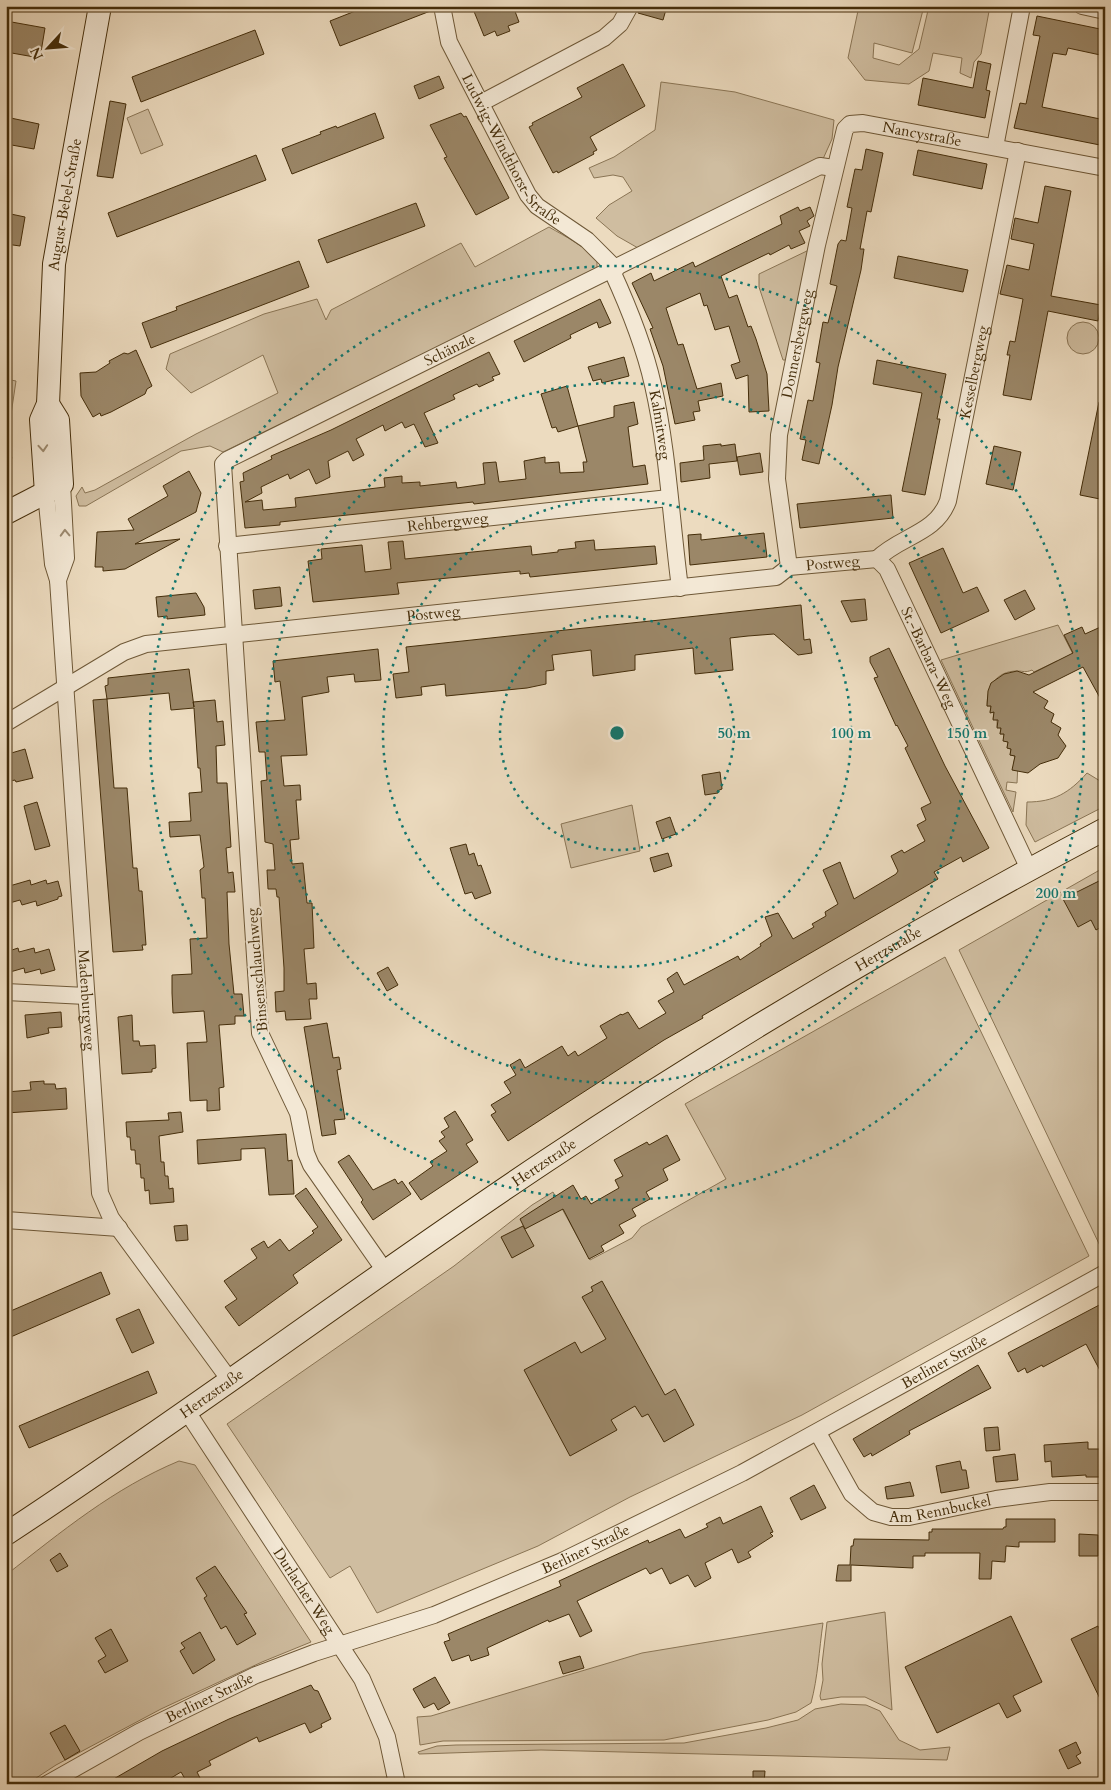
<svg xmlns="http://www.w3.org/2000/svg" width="1111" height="1790" font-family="Cardo,serif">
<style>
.green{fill:#cfbda0;stroke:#8a7555}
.building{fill:#9b8768;stroke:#442d0a}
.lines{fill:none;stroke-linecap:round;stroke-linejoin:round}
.street-casing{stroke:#6e5837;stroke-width:18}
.secondary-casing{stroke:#442d0a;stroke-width:24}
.street{stroke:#f3e8d5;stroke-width:16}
.secondary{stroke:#f3e8d5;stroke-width:22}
.oneway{stroke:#9c8a70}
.ring{fill:none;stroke:#0f766e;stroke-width:2.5;stroke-dasharray:2.5 5}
.labels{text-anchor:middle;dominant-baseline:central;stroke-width:4;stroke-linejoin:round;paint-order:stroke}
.street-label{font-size:15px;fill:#442d0a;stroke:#f3e8d5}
.centre{fill:#0f766e;stroke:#f3e8d5;stroke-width:2.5}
.ring-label{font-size:15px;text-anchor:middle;font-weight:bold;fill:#0f766e;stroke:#f3e8d5;stroke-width:4;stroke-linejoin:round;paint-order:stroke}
</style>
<rect width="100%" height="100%" fill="#ecdbbf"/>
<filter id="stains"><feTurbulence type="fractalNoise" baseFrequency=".004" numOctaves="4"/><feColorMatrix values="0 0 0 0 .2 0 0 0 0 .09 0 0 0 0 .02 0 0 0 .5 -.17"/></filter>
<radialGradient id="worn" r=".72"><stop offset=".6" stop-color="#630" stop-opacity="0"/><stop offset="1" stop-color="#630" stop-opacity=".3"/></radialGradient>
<g class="green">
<path d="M859,6H924L912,53L874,43L873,58L899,65L919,49L929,6H990L981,54L974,62L971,78L960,73L962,58L933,53L929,71L909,84L865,80L848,58Z"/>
<path d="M661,82L735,92L834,120L832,139L823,159L638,248L617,236L596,218L609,205L632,191L623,177L613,175L594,178L589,168L614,157L655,130Z"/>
<path d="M148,109L163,145L141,154L127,118Z"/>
<path d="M549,227C566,237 586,246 597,262V269L223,452L210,446L181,451L86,506H79L76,496L82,487L85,493L95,490L196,434L278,393L263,355L191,393L166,369L170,354L264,314L317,299L326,320L331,310L461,243L475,267Z"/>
<path d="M811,249L789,360H783L759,287V274Z"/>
<circle cx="1083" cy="338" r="16"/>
<path d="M6,379L16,381L7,441L12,458L6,468Z"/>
<path d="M1058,625L1075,658L1060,667L1057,661L1034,672L1032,670C1025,673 1024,671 1017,671C996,671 987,687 987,706H991L990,712H994L993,719L997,720V727L1001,728L1000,734H1004V741L1008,742L1007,748L1011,749L1010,755L1015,756L1014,762L1018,763L1017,783L1007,782L1006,790L1016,792L1013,812L941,660Z"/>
<path d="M1087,773L1105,784V806L1035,842L1026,825L1027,802C1054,802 1069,793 1087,773Z"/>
<path d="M632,805L640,851L571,868L561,824Z"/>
<path d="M1105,867V1248L1102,1250L959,950Z"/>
<path d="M945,957L1089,1256L802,1415L630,1497L538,1546L377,1613L350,1566L330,1578L227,1424L454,1266L532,1205L553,1192L590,1260L632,1238L641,1227L726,1179L685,1104Z"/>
<path d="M179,1461L195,1465L311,1642L262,1662L161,1709L56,1765L27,1784H6V1575C61,1532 114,1488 179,1461Z"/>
<path d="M885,1612L892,1710L865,1697H841L821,1700L820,1696L823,1680L822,1664L827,1622Z"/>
<path d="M823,1623C819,1650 818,1677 811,1703L796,1712L768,1720L664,1740L443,1741L420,1745L417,1717L431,1716L642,1653Z"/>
<path d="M841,1704L866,1705L880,1711L899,1740L920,1750L950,1747L947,1760L541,1750L419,1754L418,1752L437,1746L456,1745L684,1743L766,1728L798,1720L815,1709Z"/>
</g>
<g class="building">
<path d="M368,6H432L433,10L340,46L330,21Z"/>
<path d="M480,6H513L519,22L508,26L510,31L497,36L495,31L484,36L473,9Z"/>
<path d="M640,6H667L663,20L638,13Z"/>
<path d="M1037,16L1105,30V56L1068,48L1066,55L1053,53L1042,107L1105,120V146L1014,128L1020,103L1026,104L1040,36L1033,35Z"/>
<path d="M6,21L45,28L40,58L6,52Z"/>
<path d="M255,30L264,54L141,102L132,77Z"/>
<path d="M978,61L991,64L986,90L990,91L985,118L918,105L923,78L973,88Z"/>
<path d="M623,64L645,106L590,137L597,150L593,152L594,154L558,173L557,171L553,173L529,127L533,125L532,123L582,97L577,88Z"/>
<path d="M439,76L444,88L419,99L414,86Z"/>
<path d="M110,101L126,104L113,178L97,176Z"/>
<path d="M375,113L384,138L292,174L282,149L321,134L320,132L336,126L337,128Z"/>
<path d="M461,113L464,117L466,116L509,198L476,215L444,158L447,157L430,125Z"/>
<path d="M6,117L39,124L34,149L6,144Z"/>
<path d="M866,149L883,153L871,212L867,211L860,249H864L861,270L838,367L832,405L819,464L802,460L806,440L800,439L808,400L813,401L820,363L816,362L823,322L828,323L837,286L830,284L838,244L841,240L846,241L852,208L847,207L855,169L862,170Z"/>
<path d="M918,150L987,164L982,189L913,175Z"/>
<path d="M256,155L266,180L117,237L108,213Z"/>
<path d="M1045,186L1071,191L1051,296L1101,305L1098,321L1048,311L1031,400L1003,395L1010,355H1007L1010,341L1015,342L1023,299L1000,294L1007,265L1029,270L1034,244L1011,239L1015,218L1038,223Z"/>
<path d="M416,203L425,226L327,263L318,240Z"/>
<path d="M798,207L800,211L810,207L814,216L807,221L810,226L799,231L805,243L791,249L789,245L770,255L769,253L721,276L729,298L737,295L748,327L751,326L756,339L767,374L769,411L749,412L748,375L736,379L731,365L740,362L729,326L715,330L707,305L704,306L700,293L666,308L678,345L683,344L697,389L721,383L723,396L698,401L700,411L693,412L695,420L675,424L663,366L650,329L653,328L632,283L651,273L654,281L693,262L695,267L782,224L780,216Z"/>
<path d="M6,213L25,217L20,246L6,244Z"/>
<path d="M898,256L968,270L963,292L894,278Z"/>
<path d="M299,261L309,287L151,348L142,323L177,310L176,307Z"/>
<path d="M600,299L611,323L599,328L597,322L570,335L571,338L524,362L514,341Z"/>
<path d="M136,350L152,386L147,389L145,394L111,412L101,416L100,413L93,417L81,396L80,373L96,372L110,363L109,361L124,353L128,354Z"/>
<path d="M489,352L500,374L492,377L494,380L479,387L477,384L453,395L455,399L424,413L438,443L425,447L414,424L405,428L402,422L385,431L383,425L356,439L364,455L353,461L348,451L328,461L330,477L316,484L309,469L290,479L288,474L261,487L262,493L245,502L262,500L263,510L296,507L295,498L385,487L384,478L402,476V483L420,482V486L456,482L457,488L485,484L483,463L496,462L499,482L526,479L524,461L545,457V463L559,462L560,473L584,472L583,462H587L578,426L614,417V406L634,402L638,424L628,427L633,467L645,465L648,484L474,504L473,502L280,522V525L245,528L240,482L244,481L243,473L272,459L271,456L331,430Z"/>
<path d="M624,357L629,376L602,383L601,379L593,381L588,367Z"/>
<path d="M877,360L946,374L937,419H940L925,495L902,491L922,393L873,384Z"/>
<path d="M567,386L578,426L558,432L556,427L552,428L541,394Z"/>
<path d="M1099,402L1105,403V500L1080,495Z"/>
<path d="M721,444V446L735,444L737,461L709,464L710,478L681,482L680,463L704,460L703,446Z"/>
<path d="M994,446L1021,452L1013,490L986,484Z"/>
<path d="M760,453L763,472L740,475L737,457Z"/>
<path d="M189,471L201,493L196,512L135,544L180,539L125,569L103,571V567H95L97,532L134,530L128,519L168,496L163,486Z"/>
<path d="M891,495L893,518L800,528L797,504Z"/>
<path d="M764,533L767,557L690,565L688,535L701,534V540Z"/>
<path d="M594,540L595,550L655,546L657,564L530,577L529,573L520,574V571L397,583L399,594L313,602L308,561L322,559L321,549L362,545L365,572L391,569L388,542L403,541L405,559L531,546L532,555L558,552V550L576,548L575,542Z"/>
<path d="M943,548L963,593L977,587L989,611L941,633L909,563Z"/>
<path d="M280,587L282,606L255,609L253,590Z"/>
<path d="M1025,590L1035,609L1015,620L1004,600Z"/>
<path d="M196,593L204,607L205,615L167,619V616L158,617L156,597Z"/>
<path d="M865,599L867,620L851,622L841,601Z"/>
<path d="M801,605L804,640L810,639L812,653L798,655L774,634L748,636L730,638L733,670L695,674L693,648L635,655V670L593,676L591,650L552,655L554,670L546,671V684L527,688L446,696L445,684L421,687L422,695L396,698L393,674L409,672L406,647Z"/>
<path d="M1105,625V707L1083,667L1033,692L1048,701L1044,708L1054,714L1051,722L1061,728L1058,735L1066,746L1058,758L1040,764L1028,773L1012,770L1015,756L1010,755L1011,749L1007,748L1008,742L1003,741L1004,734H1000L1001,728H997L998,720H993L994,712L990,713L991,706H987L988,691L991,683L1004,674L1017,671L1029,675L1073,653L1064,635L1082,627L1085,634Z"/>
<path d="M889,648L945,766L989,848L963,862L961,857L934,872L938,879L702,1016L703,1018L664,1040L508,1141L491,1115L496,1112L491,1105L511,1093L504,1082L516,1075L510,1065L520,1059L525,1068L562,1046L568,1056L575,1051L578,1056L607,1038L600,1026L621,1014L622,1015L628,1012L639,1029L666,1013L658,1001L674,992L667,979L677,972L684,985L738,956L740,960L761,946L760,944L772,936L765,917L778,913L793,939L814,927L812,924L826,916L825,912L838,904L823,870L840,862L854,899L896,874L898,871L891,856L902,850L904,853L925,841L917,825L926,820L921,808L931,803L905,748L908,746L897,725L896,726L874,678L878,677L870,662V657Z"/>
<path d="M378,649L381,680L355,682L354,674L327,677L329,692L302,697L307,755L281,756L284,786L300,785L301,800H296L299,839L290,840L292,864L303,863L307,903H312L314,948L304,949L307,984L316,983L317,999H309L311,1019L286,1020L285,1011L276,1012L275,992L284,991V968L279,897H277L276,889H268L267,870H275L273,844L265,842L261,781L267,780L265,752H259L256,722L285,720L280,681L275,682L273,661Z"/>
<path d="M189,669L194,707L193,702L215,700L217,722L223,721L225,745L216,746L217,779V783H227L231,847L226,848L228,873L233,872L235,892H227L229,944L234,994H242L244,1016H235V1024L219,1025L224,1087L219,1088L220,1110L207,1111V1100L190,1101L187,1043L207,1042L204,1011L173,1013L172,993V975L192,974L190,939L207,938L205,898H202L200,870L204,867L200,835L170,837L169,822L191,821L189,793L202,792L200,768H198L194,708L171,710L169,693L107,699L114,788H127L133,868H137L139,891H142L146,945H142L143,950L113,952L93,700L107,699L105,686L108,685V678Z"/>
<path d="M25,749L33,778L16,782L15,780L6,782V758L9,757L8,754Z"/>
<path d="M720,772L722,789L717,791L718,793L705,795L702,775Z"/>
<path d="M37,802L50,846L35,850L24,806Z"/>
<path d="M670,817L676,834L662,839L656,822Z"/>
<path d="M466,844L469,855L474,853L478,866L481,865L491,893L475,899L472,892L465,894L450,848Z"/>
<path d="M668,853L672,866L654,872L650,858Z"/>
<path d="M1105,878V925L1096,930L1091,920L1078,927L1063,899Z"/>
<path d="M30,880L31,885L46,880L47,884L58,881L62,896L58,897V899L37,906L36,901L22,905L20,900L6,904V887Z"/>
<path d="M18,948L19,952L34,948L35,953L49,949L55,970L41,974L40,969L25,973L24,968L10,972L8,968H6V952Z"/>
<path d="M388,967L398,985L387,991L377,973Z"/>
<path d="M61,1012L62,1027L48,1028L49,1033L27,1038L25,1015Z"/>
<path d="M132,1015L133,1041H139L140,1046L155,1045L156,1068L152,1069V1072L122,1074L118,1017Z"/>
<path d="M327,1023L333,1058L339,1057L341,1069L337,1070L345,1119L334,1120L336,1134L322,1136L304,1027Z"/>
<path d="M44,1081V1084H55L56,1089L66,1088L67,1109L6,1113V1092L31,1090L30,1082Z"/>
<path d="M455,1111L473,1140L466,1144L478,1162L421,1200L409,1183L433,1166L430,1162L447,1151L439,1141L445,1137L441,1132L449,1127L444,1118Z"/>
<path d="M181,1112L183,1132L159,1136L161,1162H164L165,1176H168L169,1189L173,1188L174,1202L150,1204L149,1190L145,1191L144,1178H141L140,1164H136L135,1150H131L130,1137H127L126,1122L169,1120L168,1113Z"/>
<path d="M286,1134L288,1161L292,1160L294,1194L269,1195L265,1148L241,1149V1160L198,1164L197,1140Z"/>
<path d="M667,1135L680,1160L663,1169L668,1180L646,1192L650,1199L632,1209L636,1216L619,1225L624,1233L601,1246L604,1251L589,1259L563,1209L525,1229L520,1219L573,1185L581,1199L586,1196L591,1204L619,1188L615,1180L623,1176L614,1160L647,1142L649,1145Z"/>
<path d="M349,1155L373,1190L395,1179L398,1184L402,1181L411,1194L373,1220L361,1202L363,1200L338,1162Z"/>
<path d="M306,1188L342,1240L293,1275L298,1283L239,1326L225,1307L237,1299L224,1281L257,1258L251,1249L264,1241L268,1248L280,1239L289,1251L314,1233L312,1231L318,1227L295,1196Z"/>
<path d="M187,1225L188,1240L176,1241L174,1226Z"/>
<path d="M523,1226L534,1246L512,1258L501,1237Z"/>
<path d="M101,1272L110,1294L6,1339V1313Z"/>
<path d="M602,1281L665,1395L675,1389L694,1425L664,1442L648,1414L642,1417L635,1406L611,1420L617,1430L570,1456L524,1370L575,1342L581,1353L606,1339L582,1297L593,1291L591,1287Z"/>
<path d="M1105,1302V1380L1086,1344L1043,1367L1042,1365L1027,1373L1025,1368L1018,1372L1008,1353Z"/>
<path d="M139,1309L154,1343L132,1353L116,1319Z"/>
<path d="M978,1365L991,1388L909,1431L910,1434L872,1456L871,1453L864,1457L853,1439Z"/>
<path d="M148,1371L157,1393L29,1448L19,1426Z"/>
<path d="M998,1427L1000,1450L986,1451L984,1428Z"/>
<path d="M1088,1442V1449H1105V1477H1086V1475L1052,1477L1051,1461L1045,1462L1044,1445Z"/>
<path d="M1015,1454L1018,1480L996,1482L993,1457Z"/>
<path d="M960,1461L962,1470H966L969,1488L941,1493L936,1466Z"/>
<path d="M910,1482L914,1496L887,1499L885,1487Z"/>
<path d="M814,1485L826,1508L801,1520L790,1498Z"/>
<path d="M761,1506L773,1532L770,1533L773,1536L748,1552L751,1557L738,1563L732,1549L705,1563L711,1578L695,1587L688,1575L670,1584L662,1568L650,1574L646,1568L577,1601L592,1631L580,1637L569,1614L549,1622L548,1620L487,1648L489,1655L471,1661L469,1655L452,1661L444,1642L450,1640L448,1634L561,1586L559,1581L648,1540L649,1543L680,1529L685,1538L708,1527L706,1524L720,1517L723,1524Z"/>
<path d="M1006,1519H1055V1542H1019V1547L1006,1546L1005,1562L992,1561L991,1579H979L980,1553H925V1556H913V1568L851,1565V1581H836L838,1565H850L851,1546H853L854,1539L929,1540V1532H932V1529H1003L1004,1527H1006Z"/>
<path d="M1079,1534L1098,1535V1556H1079Z"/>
<path d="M60,1553L68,1566L57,1572L50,1560Z"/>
<path d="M215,1566L247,1613L244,1614L256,1634L237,1645L226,1626L221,1629L204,1598L207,1596L196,1578Z"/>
<path d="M1011,1616L1042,1682L1013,1696L1021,1711L1007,1718L999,1703L937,1733L905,1667Z"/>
<path d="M1098,1626L1105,1641V1709L1071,1639Z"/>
<path d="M111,1629L128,1661L105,1673L98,1661L106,1656L95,1638Z"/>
<path d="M200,1632L215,1660L193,1674L180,1651L185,1648L181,1643Z"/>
<path d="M580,1656L584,1668L563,1674L559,1662Z"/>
<path d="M435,1677L450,1703L438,1710L434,1703L424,1708L413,1689Z"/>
<path d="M311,1685L314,1690L318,1691L331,1719L321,1724L322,1727L310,1733L305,1723L259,1742L257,1737L209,1761L211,1765L197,1772L203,1784H188L181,1772L161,1784H105L162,1751L229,1719Z"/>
<path d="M65,1725L80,1751L65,1760L50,1733Z"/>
<path d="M1076,1742L1081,1753L1076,1756L1081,1763L1068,1769L1059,1750Z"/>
<path d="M753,1771H765L764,1784H753Z"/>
</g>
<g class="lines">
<g class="street-casing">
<g id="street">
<path id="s1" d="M442,6L449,42L528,195L537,206L587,240L616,269"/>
<path d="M1082,6L1105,11"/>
<path d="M481,103L604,38L620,24L630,6"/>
<path d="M995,147L1022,6"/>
<path id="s2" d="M612,271C629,308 644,345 653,385C668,451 671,520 680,588"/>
<path id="s3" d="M46,493L53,564L58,580L100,1193L111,1218L229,1379"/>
<path id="s4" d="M227,546L669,498"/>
<path id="s5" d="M877,559C900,536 936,534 948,501L1018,151"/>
<path id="s6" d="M877,559L887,569L1029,869"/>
<path id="s7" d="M789,567L777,479L779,435L817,245L845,129L850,124L863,123L1105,168"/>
<path d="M58,580L66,558L62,484"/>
<path id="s8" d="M6,723L124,652L146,644L776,577L789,567L877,559"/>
<path d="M6,992L86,996"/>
<path d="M6,1220L119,1228"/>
<path id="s9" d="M385,1271L311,1165L306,1153L298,1113L260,1033L223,464L227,460L820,166L834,168"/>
<path id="s10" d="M186,1410L362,1679L387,1737L397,1784"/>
<path id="s11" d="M818,1433L852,1494L873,1512L891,1517H909L996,1499L1050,1492H1105"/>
<path id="s12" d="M47,1784L139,1732L256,1675L314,1653L434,1615L562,1561L742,1473L1105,1273"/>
</g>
</g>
<g class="secondary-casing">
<g id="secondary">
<path id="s13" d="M46,493L41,420L48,404L54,264L100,6"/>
<path d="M6,513L62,484L58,420L48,404"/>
<path id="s14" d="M6,1534C189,1414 364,1282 546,1161C726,1041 914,930 1105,829"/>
</g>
</g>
<use href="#street" class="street"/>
<use href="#secondary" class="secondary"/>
</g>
<defs><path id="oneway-chevron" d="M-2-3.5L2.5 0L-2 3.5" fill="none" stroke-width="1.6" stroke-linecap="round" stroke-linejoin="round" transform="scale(1.25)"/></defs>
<g class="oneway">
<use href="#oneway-chevron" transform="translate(43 448) rotate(86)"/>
<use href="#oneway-chevron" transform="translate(65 533) rotate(-92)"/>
</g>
<g class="ring">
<circle cx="617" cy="733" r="117"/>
<circle cx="617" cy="733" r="234"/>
<circle cx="617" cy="733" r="350"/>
<circle cx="617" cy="733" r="467"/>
</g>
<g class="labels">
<g class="street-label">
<text stroke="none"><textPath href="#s7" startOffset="526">Nancystraße</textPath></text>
<text stroke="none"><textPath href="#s1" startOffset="162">Ludwig-Windthorst-Straße</textPath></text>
<text stroke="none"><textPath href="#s13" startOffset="291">August-Bebel-Straße</textPath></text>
<text stroke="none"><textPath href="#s7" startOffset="226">Donnersbergweg</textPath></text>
<text stroke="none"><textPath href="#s9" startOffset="1096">Schänzle</textPath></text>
<text stroke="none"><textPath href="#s5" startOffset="225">Kesselbergweg</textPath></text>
<text stroke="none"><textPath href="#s2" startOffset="162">Kalmitweg</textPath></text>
<text stroke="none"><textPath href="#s4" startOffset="222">Rehbergweg</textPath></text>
<text stroke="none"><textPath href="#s8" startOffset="855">Postweg</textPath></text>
<text stroke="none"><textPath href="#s8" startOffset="450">Postweg</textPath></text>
<text stroke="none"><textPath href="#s6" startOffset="112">St.-Barbara-Weg</textPath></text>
<text stroke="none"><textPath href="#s14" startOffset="1059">Hertzstraße</textPath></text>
<text transform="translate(257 970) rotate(-95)">Binsenschlauchweg</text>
<text stroke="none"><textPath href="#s3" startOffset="509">Madenburgweg</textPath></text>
<text stroke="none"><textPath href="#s14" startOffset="654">Hertzstraße</textPath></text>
<text stroke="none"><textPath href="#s12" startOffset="994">Berliner Straße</textPath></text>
<text stroke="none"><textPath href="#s14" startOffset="249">Hertzstraße</textPath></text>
<text stroke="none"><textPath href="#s11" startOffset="166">Am Rennbuckel</textPath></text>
<text stroke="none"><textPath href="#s12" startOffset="589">Berliner Straße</textPath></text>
<text stroke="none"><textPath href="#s10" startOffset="216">Durlacher Weg</textPath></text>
<text stroke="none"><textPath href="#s12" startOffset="184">Berliner Straße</textPath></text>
</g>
</g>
<circle cx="617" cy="733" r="8" class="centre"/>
<g class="ring-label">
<text x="734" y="738">50 m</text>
<text x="851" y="738">100 m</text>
<text x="967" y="738">150 m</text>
<text x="1056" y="898">200 m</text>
</g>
<rect width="1111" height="1790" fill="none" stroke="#ecdbbf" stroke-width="25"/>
<rect x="8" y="8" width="1096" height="1775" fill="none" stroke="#442d0a" stroke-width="2.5"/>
<rect x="12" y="12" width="1086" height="1765" fill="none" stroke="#442d0a"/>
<g transform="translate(48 48) rotate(244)" stroke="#f3e8d5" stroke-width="4" paint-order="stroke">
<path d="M0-4L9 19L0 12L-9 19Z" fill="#442d0a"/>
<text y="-8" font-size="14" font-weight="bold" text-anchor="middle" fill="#442d0a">N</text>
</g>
<rect width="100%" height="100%" filter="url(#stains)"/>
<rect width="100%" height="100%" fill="url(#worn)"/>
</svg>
